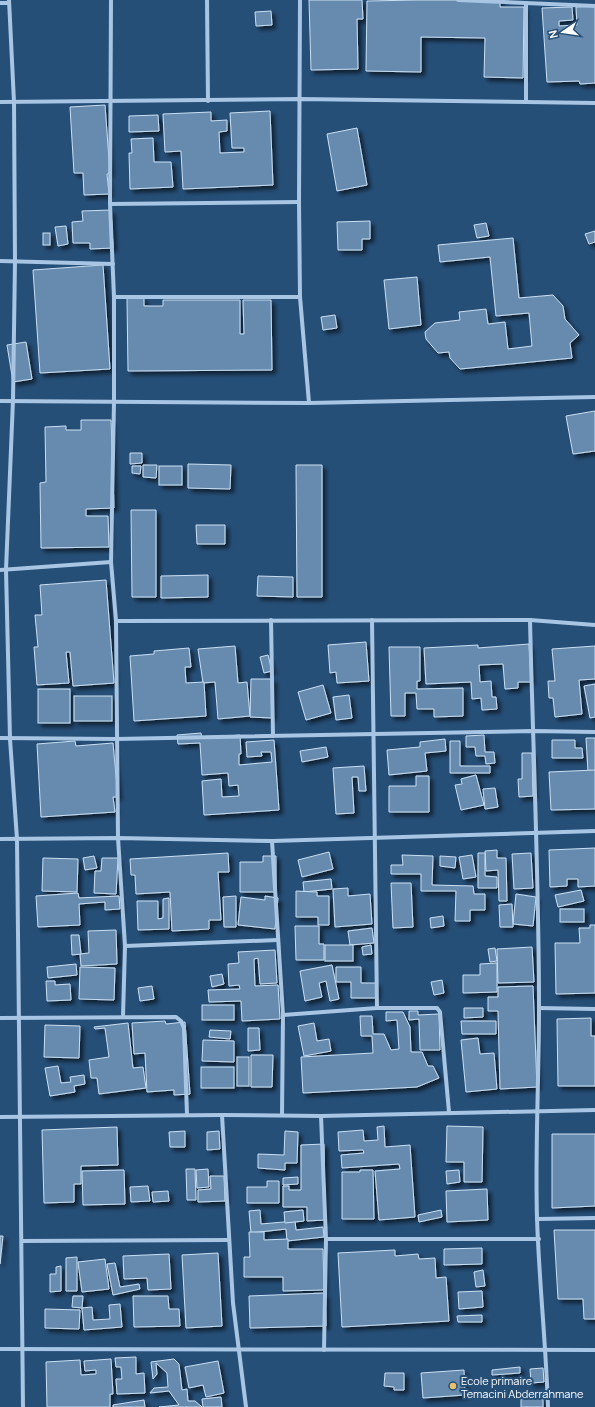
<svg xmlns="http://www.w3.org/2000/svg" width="595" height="1407" font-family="Manrope,sans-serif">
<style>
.building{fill:#668bae;stroke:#cadff3;filter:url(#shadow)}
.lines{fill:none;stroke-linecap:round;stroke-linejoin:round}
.street{stroke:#a8c6e3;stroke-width:4}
.poi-dot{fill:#ecbf6d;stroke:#264f78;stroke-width:1.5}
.labels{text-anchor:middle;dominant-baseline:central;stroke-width:4;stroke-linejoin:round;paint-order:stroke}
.poi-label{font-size:11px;fill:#fff;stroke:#264f78;text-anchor:start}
</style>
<defs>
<filter id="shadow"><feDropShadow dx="3.5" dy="3.5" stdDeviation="2" flood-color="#0009"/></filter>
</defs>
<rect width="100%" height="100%" fill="#264f78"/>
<g class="building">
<path d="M309,0H362L363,19H357L358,69L311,70Z"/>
<path d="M418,0H500V7H524L523,78L484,77L485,38L421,37V72L366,71L367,1Z"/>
<path d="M595,6V83L580,84L579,81L547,82L542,8L572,7L573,20L559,21V26L577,25L576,7Z"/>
<path d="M271,11L272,25L256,26L255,12Z"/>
<path d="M105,105L110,173L107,174L109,194L84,195L83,173H74L70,107Z"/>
<path d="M270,111L273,185L183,189L181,151L165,152L163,114L211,112V121L227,120V131L219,132L220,153L244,152V148H232L230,113Z"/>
<path d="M158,115L159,131L129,132V116Z"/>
<path d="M357,128L367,185L337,191L327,134Z"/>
<path d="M153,138L154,162H171L173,187L130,189L129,153H132L131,139Z"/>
<path d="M111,210L113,248L90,249V243H73L72,222L83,221L82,211Z"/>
<path d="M370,221V239H362V250H338L337,222Z"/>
<path d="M486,223L489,236L477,238L474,225Z"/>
<path d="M66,226L68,244L58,246L55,227Z"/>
<path d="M595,231V242L589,244L585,234Z"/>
<rect x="43" y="233" width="7" height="12"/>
<path d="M513,238L519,298L553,295L563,306L565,319L579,335L570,343L572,358L460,369L450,358L449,352L438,353L426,339L425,332L435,323L460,320L459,312L486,309L488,324L505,322L508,349L532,346L529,313L496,316L490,257L440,262L438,245Z"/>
<path d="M103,265L110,369L40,373L33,270Z"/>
<path d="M417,277L421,325L389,329L384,280Z"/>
<path d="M127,298H144V306H163V300H240V334H244L243,300H271L272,370L128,371Z"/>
<path d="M335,315L337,328L323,330L321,317Z"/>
<path d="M26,342L32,379L13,382L7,345Z"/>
<path d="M595,411V451L573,454L566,416Z"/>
<path d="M81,420H111L114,508L86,509V516H108L109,547L41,548L40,483L46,482L45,427L66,426V430H81Z"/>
<path d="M130,453H142V463L130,464Z"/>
<path d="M188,464L231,465L230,489L188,488Z"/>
<path d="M143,465H157L156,478L143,477Z"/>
<path d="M296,465H322V597H297Z"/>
<path d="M132,466H141L140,474L132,473Z"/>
<rect x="159" y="466" width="23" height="19"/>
<path d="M131,510H156V597H132Z"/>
<path d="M196,525H225V544H197Z"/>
<path d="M208,575V597L161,598V576Z"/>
<path d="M258,576L293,577V597L257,596Z"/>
<path d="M106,580L114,683L73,686L70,652H66L69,683L37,685L34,647H38L35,615H42L40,585Z"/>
<path d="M366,642L369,681L337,683L336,672L330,673L328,645Z"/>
<path d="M529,644L531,682H518V688L505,689L503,664L479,665L480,682L491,681L492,697H496L497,709L482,710L481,698L472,699L471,682L426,684L424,648L478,645V648Z"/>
<path d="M235,646L238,683L247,682L250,716L218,719L215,682L203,683L198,649Z"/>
<path d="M595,646V679L579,680L582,714L555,717L553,698H549L548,681H555L552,649Z"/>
<path d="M389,647H420V681H417V689L463,688V716L434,717V709H417L416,693H405V716H391Z"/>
<path d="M189,648L191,667H185L186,683L204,682L206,716L134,721L130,656L154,654V651Z"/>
<path d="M268,655L272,671L264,673L260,657Z"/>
<path d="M251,679H273L272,718L250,717Z"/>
<path d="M595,684V717L590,718L584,686Z"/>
<path d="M323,685L331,713L306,720L298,692Z"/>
<rect x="38" y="689" width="32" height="34"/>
<path d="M349,695L352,718L336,720L333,697Z"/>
<rect x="74" y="696" width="38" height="25"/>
<path d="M201,733L202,738L240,735L241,754H239V765L272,762L271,752H261L262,756L247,757L246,742L274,740L279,810L204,815L202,781L221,779L222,797L239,796L238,785L229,786L228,773L202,775L200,743L178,744L177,735Z"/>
<path d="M484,735L485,752H494L495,763L486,764L485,756H476L475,747H466V736Z"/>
<path d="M586,738H595V771H588Z"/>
<path d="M445,739L446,751L425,753L427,771L389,775L387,750L420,747V742Z"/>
<path d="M552,740H575V748H582L583,758H552Z"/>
<path d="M75,741L76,746L113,743L118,797H113L115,812L41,817L37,744Z"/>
<path d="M450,741H460V766H490V773H450Z"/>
<path d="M326,747L328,757L302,762L300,751Z"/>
<path d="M522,753H532L533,796L519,797L518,779H522Z"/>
<path d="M364,766L366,791H359L358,777H352L354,813L336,814L333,768Z"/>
<path d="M595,770V809L551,810L549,772Z"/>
<path d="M476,775L484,805L461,810L455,785L462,784L461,779Z"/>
<path d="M416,776H429V812H389V786H416Z"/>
<path d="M495,788L498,807L485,809L483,789Z"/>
<path d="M595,848V886L578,887V879H567V886L550,887L549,850Z"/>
<path d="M497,850V858H506L507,901H499L498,870L486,871L485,851Z"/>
<path d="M329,852L333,869L302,877L298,860Z"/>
<path d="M228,853L229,872H218L221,920H209V929L172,931L170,892L136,894L135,875H131L130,859Z"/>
<path d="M478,853H485V876L497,877V888H478Z"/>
<path d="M531,853L533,888L514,889L512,854Z"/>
<path d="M402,855L433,856L432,885L473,886L474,894H485V910H470V921H455L456,891H421V874H391V865H403Z"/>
<path d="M472,855L476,877L463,879L459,857Z"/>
<path d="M94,856L97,868L85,870L83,858Z"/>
<path d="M263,856H276V892H240V862H263Z"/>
<path d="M440,856L456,857L455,868L440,866Z"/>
<path d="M43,858L78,859L77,892L42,891Z"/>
<path d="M102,858H118L116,894L94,893L95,871H101Z"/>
<path d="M331,879L332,889L304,892L303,882Z"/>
<path d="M391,883H411L413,927L393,928Z"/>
<path d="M348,888V896L370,894L372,924L335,927L333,889Z"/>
<path d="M581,890L584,901L558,907L555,895Z"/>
<path d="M296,891L317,892V896H329V925H318V917H296Z"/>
<path d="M78,893L79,898L119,896L120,909L105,910V902L79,904L80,925L38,927L36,896Z"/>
<path d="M516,894L536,897L533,926L513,924Z"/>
<path d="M236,896V927H224L223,897Z"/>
<path d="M265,896L278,898L275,929L238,925L241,897L265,900Z"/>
<path d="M169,898V929L138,930L137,901H158V919L163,918V899Z"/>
<path d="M512,904L513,927H500L499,905Z"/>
<rect x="560" y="909" width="24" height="13"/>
<path d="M443,916L444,926L431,928L430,918Z"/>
<path d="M590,925H595V993L556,994L555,943H580L579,928H590Z"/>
<path d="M295,926H319V944H324V960H296Z"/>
<path d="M372,928L374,943L350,945L348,931Z"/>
<path d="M116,930L117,964L81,966L80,954L89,953L88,931Z"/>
<path d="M71,935H79L81,954L72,955Z"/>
<rect x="325" y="945" width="28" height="16"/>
<path d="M371,945L372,954L363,955L362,947Z"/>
<path d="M532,947L534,982L498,983L497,949Z"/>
<path d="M495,948L497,961L490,962L488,949Z"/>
<path d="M275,950L277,983L260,984L258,958L254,959L255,986L278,985L280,1019L242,1021L241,1001L209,1002L208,990L240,989L239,985L229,986L228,964L239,963L238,952Z"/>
<path d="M497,963V992L463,993V975H480V964Z"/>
<path d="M76,964L77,975L48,978L47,967Z"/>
<path d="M332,965L339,999L330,1001L326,981L319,983L322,997L305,1001L300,971Z"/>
<path d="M80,967L115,968L114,1000L79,999Z"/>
<path d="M336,967H361V983H377L376,998H351V982H336Z"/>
<path d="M222,974L224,984L212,987L210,976Z"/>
<path d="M442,980L444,993L434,995L431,982Z"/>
<path d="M46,981H55V985L70,984L71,1000L47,1001Z"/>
<path d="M152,986L154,999L140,1001L138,988Z"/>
<path d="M533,986L537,1087L500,1089L498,1011H488V997H498V987Z"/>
<rect x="202" y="1005" width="32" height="15"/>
<path d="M464,1008H483V1017L464,1018Z"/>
<path d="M409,1011H418V1015L439,1014L440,1050H420L419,1019L409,1020Z"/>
<path d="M386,1012H403L410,1027L411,1052H422L428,1066H433L439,1078L417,1087L303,1093L301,1057L373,1053L372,1036H361L360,1016H372L373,1034H384L391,1050L399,1049L397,1020L386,1021Z"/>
<path d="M591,1018V1036H595V1086H558L557,1019Z"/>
<path d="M165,1021L166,1024L185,1022L190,1094L174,1095V1090L147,1092L145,1053L134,1054L132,1023Z"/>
<path d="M461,1021H496V1034H462Z"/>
<path d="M128,1023L133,1068L143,1067L146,1088L99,1094L97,1078H91L89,1060L109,1057L105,1028L95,1029L94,1027Z"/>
<path d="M314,1023L317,1041L329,1039L331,1051L304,1056L298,1026Z"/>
<path d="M45,1025L80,1026L79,1058L44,1057Z"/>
<path d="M248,1028H259L260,1050L248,1051Z"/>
<path d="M210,1030L231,1031L230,1039L209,1037Z"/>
<path d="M478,1038L480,1054L494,1053L497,1089L466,1092L461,1040Z"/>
<path d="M203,1040L234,1041V1062L202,1061Z"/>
<path d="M251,1055H273L272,1087H251Z"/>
<rect x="237" y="1057" width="12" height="29"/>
<path d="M58,1066L61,1083L71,1082L70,1077L84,1075L85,1084L74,1086L75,1092L50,1096L45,1068Z"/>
<rect x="201" y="1067" width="33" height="21"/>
<path d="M384,1126L385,1147L410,1145L415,1217L379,1220L375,1171L400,1169L399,1164L342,1168L341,1155L364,1153L363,1150L339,1151L338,1132L363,1130L364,1141L378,1140L377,1127Z"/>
<path d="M447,1126L483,1127L482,1182H464V1162H446Z"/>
<path d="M117,1127L118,1165L81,1166V1184H74V1202L44,1203L42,1130Z"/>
<path d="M185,1131V1147H170L169,1132Z"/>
<path d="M219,1131L220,1149L207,1150V1132Z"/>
<path d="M285,1131L298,1132L297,1163H285V1170L258,1168V1154L284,1155Z"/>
<path d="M552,1134H595V1206L552,1208Z"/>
<path d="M324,1144L325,1220L307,1221V1207H283V1186H289V1190H301V1145Z"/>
<path d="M186,1169H195L196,1200H187Z"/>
<path d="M208,1169L209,1187L197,1188L196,1170Z"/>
<path d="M124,1170L125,1204L83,1205L82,1171Z"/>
<path d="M360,1170H373L374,1219H342V1172H360Z"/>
<path d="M459,1170L460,1182L447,1184L446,1171Z"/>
<path d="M210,1176H224L225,1201L198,1202V1190L211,1189Z"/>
<path d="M298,1177V1184L283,1185V1178Z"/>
<path d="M267,1181H279V1203H247V1187H267Z"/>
<path d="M148,1186L150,1201L131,1202L130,1187Z"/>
<path d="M487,1189L488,1220L447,1222L446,1191Z"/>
<path d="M168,1191L169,1201L153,1202L152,1192Z"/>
<path d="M260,1210L261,1224L295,1221L296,1230L323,1227L324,1237L287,1241L286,1229L251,1233L249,1211Z"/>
<path d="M303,1210L304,1221L285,1223L284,1212Z"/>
<path d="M441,1210L442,1217L419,1222L418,1215Z"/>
<path d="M554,1230H595V1319H584L583,1299H558Z"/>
<path d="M249,1232H264V1240L288,1239V1249H323L324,1290L283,1291V1277H244V1257H250Z"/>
<path d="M0,1236H3L0,1264Z"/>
<path d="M482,1248V1264L444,1265V1249Z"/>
<path d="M395,1250V1256L418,1254L419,1259L435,1258L436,1278L446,1277L449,1321L342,1327L338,1253Z"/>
<path d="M218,1253L222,1326L186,1328L182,1255Z"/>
<path d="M169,1254L171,1289L148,1290L147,1278L124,1279L123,1256Z"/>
<path d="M77,1257V1291H66V1258Z"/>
<path d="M105,1259L109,1289L82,1292L78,1262Z"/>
<path d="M115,1263L120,1287L139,1284L140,1289L113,1295L107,1264Z"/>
<path d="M61,1266V1291L50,1292V1274H56V1267Z"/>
<path d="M483,1270L485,1286L476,1287L474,1272Z"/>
<path d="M482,1291L483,1307L459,1309L458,1292Z"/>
<path d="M325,1293L326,1326L250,1328L249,1296Z"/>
<path d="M73,1296H83L82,1308L72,1307Z"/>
<path d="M133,1296H168L169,1309H179L180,1326L134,1327Z"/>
<path d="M120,1304L122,1327L84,1330L82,1308L92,1307L93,1320L110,1319L109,1305Z"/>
<path d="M45,1309L80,1310L79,1329L45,1328Z"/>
<path d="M482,1315V1322H458L457,1316Z"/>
<path d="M136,1357V1374L144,1373L145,1393L117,1394L116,1379H122L121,1367H116L115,1358Z"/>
<path d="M111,1359L113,1394H110V1407H47L46,1362L80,1360L81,1375L96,1374V1370L85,1371L84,1361Z"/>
<path d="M174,1359L179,1364L182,1390L187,1389L188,1401H195L202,1407H159L179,1405L169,1391L150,1393L154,1388L168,1387L167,1373L156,1363L157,1374L153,1379L151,1362Z"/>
<path d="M218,1361L224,1393L206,1397L203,1385L189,1388L185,1367Z"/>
<path d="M520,1367V1373L492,1375V1370Z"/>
<path d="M543,1368L544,1382L531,1383L530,1369Z"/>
<path d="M464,1370L465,1395L423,1398L421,1373Z"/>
<path d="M385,1373H404V1390H394V1387L384,1386Z"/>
<path d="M221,1397L222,1407H203L202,1399Z"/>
<rect x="521" y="1398" width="22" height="9"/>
<path d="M144,1400L145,1407H113V1405Z"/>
</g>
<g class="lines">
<g class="street">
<path d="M9,0L14,102L15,261L13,400L6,570L10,739L17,839L23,1407"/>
<path d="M111,0L110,204L114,297V402L111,562L116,621L118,838L125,946L123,1016"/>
<path d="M207,0L208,101"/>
<path d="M300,0L299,202L300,297L309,403"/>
<path d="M458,0L595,6"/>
<path d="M0,3H9"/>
<path d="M526,3V102"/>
<path d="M0,102L299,99L595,103"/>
<path d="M110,204L299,202"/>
<path d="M0,261L113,264"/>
<path d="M114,297H300"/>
<path d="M0,401L309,403L595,397"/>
<path d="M0,570L111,562"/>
<path d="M271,620L273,736"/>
<path d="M530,620C533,750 539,879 539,1008C539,1078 535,1148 537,1218C539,1281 546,1344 548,1407"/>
<path d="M116,621L530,620L595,625"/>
<path d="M0,738L116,739L533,731L595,732"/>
<path d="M0,839L118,838L272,841L595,831"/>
<path d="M272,841L283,1015L282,1115"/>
<path d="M125,946L277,940"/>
<path d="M377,1008H437L440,1012L449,1112"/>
<path d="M539,1008L595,1009"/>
<path d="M283,1015L377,1008L372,620"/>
<path d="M0,1018L176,1017L181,1021L184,1028L187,1115"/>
<path d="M222,1115L233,1303L246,1407"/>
<path d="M321,1116L326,1239L324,1350"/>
<path d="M0,1117L222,1115L321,1116L595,1110"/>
<path d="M537,1219L595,1218"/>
<path d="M326,1239H539"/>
<path d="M22,1241L229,1240"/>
<path d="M0,1349L595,1350"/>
</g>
</g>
<circle class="poi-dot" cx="453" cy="1386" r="4"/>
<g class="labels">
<g class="poi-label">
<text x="461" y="1380">Ecole primaire<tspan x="461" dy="13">Temacini Abderrahmane</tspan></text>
</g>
</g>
<g transform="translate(563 32) rotate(257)" stroke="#264f78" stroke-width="3" paint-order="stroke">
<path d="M0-3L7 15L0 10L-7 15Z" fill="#ffffff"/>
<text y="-6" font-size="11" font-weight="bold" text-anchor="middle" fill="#ffffff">N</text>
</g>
</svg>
